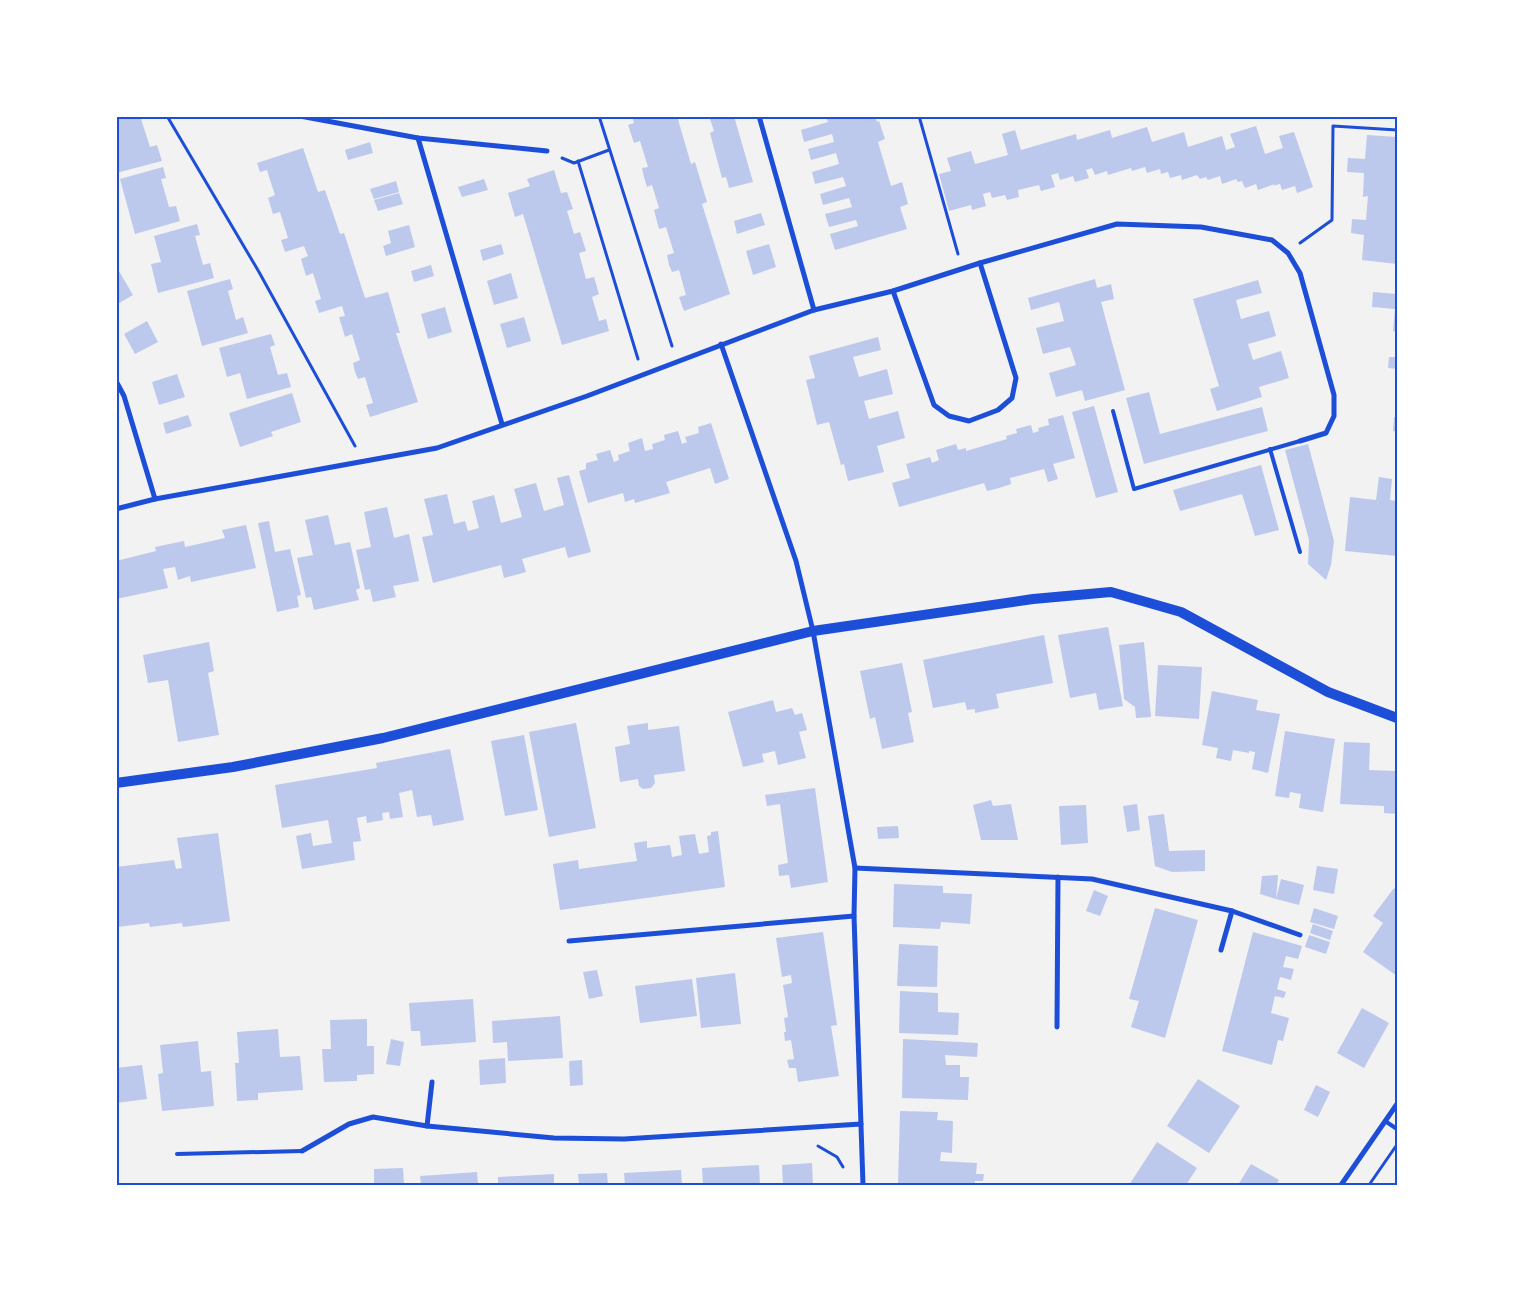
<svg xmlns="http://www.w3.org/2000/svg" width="1513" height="1301" font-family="Barlow,sans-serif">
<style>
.building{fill:#bdc9ec}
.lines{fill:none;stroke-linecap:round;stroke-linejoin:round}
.path{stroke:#1d4ed8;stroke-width:3}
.service{stroke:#1d4ed8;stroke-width:4}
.minor{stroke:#1d4ed8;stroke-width:5}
.secondary{stroke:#1d4ed8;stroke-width:10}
.neatline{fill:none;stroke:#1d4ed8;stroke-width:2}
</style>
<rect width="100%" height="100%" fill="#f2f2f2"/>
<g class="building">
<path d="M116,116H149L141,119L150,147L157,145L162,161L116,173Z"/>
<path d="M632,116H677L691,164L695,162L707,202L702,204L730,294L684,311L679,297L686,295L679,270L672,272L669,265L667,255L674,253L666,227L659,229L654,210L659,208L652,185L647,187L644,177L642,168L648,167L640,141L634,143L628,125L634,123Z"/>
<path d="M721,116H734L753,182L729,188L726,177L722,178L710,133L714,131L710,119Z"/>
<path d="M826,116H875L877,122L879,121L885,139L878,142L891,186L902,182L908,204L900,207L907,229L835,250L830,234L858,226L856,220L829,227L825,214L852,207L849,198L823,205L820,194L846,186L843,177L815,184L812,172L839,164L836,153L811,160L808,149L834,142L832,134L804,142L801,130L828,122Z"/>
<path d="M1256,126L1265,154L1283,148L1279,136L1294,132L1313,187L1297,193L1295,186L1282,190L1280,184L1273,186L1275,184L1258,190L1256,184L1245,188L1242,181L1238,182L1236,179L1222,184L1220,176L1208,180L1206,177L1200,179L1197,175L1182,180L1181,175L1170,178L1168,172L1161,174L1160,169L1147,173L1145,167L1132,171L1131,168L1108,175L1107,171L1095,175L1092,168L1086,170L1089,178L1075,182L1073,176L1060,180L1058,173L1051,175L1055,187L1041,191L1039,185L1018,190L1019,197L1007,200L1005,195L992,198L990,192L983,194L986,206L972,210L971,205L949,211L939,174L951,171L947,158L971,151L975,164L1008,155L1002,134L1015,130L1021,150L1076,134L1077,140L1110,130L1112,138L1147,127L1152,142L1184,132L1188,147L1222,136L1226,150L1235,147L1230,134Z"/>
<path d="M1367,135L1397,137V264L1362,260L1364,235L1351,233L1352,219L1366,220L1368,196L1363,197L1364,173L1347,172L1348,158L1365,159Z"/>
<path d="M370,142L373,153L348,160L345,150Z"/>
<path d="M303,148L318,192L325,190L340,234L344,233L365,298L388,292L400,333H396L418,402L370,417L366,405L373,403L365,377L358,379L355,372L353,363L360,360L352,334L345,337L339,317L345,316L342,306L319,313L315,301L321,299L313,273L306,276L301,259L308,256L304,246L285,252L281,240L288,238L280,212L273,214L268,198L275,195L270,180L267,170L260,172L257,163Z"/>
<path d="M163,167L166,178L161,179L169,207L176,206L180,221L135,234L120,179Z"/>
<path d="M554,170L561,193L567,192L573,209L567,211L574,234L580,232L586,251L579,253L586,279L594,277L599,294L592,297L599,321L606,319L609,331L562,345L523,214L515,217L508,193L530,186L527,179Z"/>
<path d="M484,179L488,190L462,197L458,187Z"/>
<path d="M396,181L399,192L374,199L370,189Z"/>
<path d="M399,193L403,204L378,211L374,200Z"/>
<path d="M761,213L765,225L737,234L734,221Z"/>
<path d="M197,224L200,235L195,236L203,265L210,263L214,278L158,293L151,264L161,262L154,236Z"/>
<path d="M409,225L415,247L386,256L383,246L391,243L388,231Z"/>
<path d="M501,244L504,254L483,261L480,250Z"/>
<path d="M769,244L776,267L753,275L746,251Z"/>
<path d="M431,265L434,276L414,282L411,271Z"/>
<path d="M116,266L133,295L116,305Z"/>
<path d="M511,273L518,298L494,305L487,281Z"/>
<path d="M230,279L233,289L228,291L236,320L243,317L248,333L202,346L187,291Z"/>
<path d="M1095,279L1097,288L1111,284L1114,299L1101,302L1125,390L1085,401L1082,390L1056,397L1049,373L1076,365L1070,347L1043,354L1036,328L1064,321L1059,302L1031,310L1028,298Z"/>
<path d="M1258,280L1262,293L1236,300L1241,319L1269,311L1276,336L1248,344L1253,360L1281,351L1289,378L1259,387L1262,397L1217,411L1210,389L1219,386L1193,299Z"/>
<path d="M1373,292L1397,294V332L1393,331L1395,309L1372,307Z"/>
<path d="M445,307L452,332L428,339L421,314Z"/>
<path d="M524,317L531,341L507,348L500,324Z"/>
<path d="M147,321L158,342L135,354L124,334Z"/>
<path d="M271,334L275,345L270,347L278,375L287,373L291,387L247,399L240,373L227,377L219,348Z"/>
<path d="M878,337L881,350L853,357L859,377L887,369L893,394L864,401L867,412L869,419L898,411L905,438L877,446L884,472L848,481L844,464L841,465L829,422L817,425L806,380L815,378L809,356Z"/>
<path d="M1389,357H1397V369L1388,368Z"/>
<path d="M177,374L185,397L159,405L152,382Z"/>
<path d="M1149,392L1160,434L1262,407L1268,431L1144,464L1126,398Z"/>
<path d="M292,393L301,422L271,432L273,436L240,447L229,413Z"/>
<path d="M1094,406L1118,492L1096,498L1072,412Z"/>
<path d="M188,415L192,426L166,434L163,423Z"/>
<path d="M1063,415L1075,458L1053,464L1058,479L1048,482L1044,469L1010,478L1011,484L999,488L987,491L984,483L899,507L892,483L910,478L906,464L930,457L932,463L939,460L936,450L956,444L958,450L966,448V451L1007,439L1006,436L1017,433L1016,429L1031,425L1033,433L1039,431L1038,428L1049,425L1048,419Z"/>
<path d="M1394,417H1397V432L1393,431Z"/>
<path d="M711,423L729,479L715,484L710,468L666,482L670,493L635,503L634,499L625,502L623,493L588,503L579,471L586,469V463L598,460L596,454L610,450L614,462L619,460L618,455L630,451L628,443L642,438L645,451L653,449L652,444L665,440L664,435L678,431L682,444L687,442L685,437L699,433L698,427Z"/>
<path d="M1308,444L1334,541L1331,565L1326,580L1308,564L1309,540L1285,450Z"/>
<path d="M1261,465L1279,530L1255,536L1242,494L1180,511L1173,490Z"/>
<path d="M569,475L591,552L568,558L565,547L522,559L526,572L504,578L501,565L433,583L422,537L433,535L424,499L447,494L454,524L465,521L468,531L479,528L472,501L494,495L501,523L522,517L514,489L528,485L536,483L544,511L564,505L557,478Z"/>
<path d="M1379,477L1392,479L1390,500L1397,501V556L1345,551L1350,497L1376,500Z"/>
<path d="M387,507L394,538L409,534L419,581L393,586L396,597L373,602L370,589L365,590L356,550L371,547L364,512Z"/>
<path d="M328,515L335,545L350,542L360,588L356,590L359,600L314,610L311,597L306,598L297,558L313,555L305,520Z"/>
<path d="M269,521L275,552L290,549L301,595L297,596L299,607L277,612L258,523Z"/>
<path d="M246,525L256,568L191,582L190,576L178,580L175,567L163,569L168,588L116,599V561L156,551L155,547L184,541L185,547L225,538L222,530Z"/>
<path d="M1108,627L1123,706L1099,710L1096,693L1070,698L1058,635Z"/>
<path d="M1044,635L1053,683L996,694L999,708L975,713V709L967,710L965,702L933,708L923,660Z"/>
<path d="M209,642L214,671L208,673L219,735L178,742L168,680L148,683L143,655Z"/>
<path d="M1144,642L1151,717L1136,718L1135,707L1124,699L1119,645Z"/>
<path d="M902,663L912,712L908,713L914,742L882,749L875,717L870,719L860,671Z"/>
<path d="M1158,665L1202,667L1199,719L1155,716Z"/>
<path d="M1212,691L1258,700L1256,710L1280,714L1268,773L1252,769L1255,752L1249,751V753L1233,750L1231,761L1216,758L1218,748L1202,745Z"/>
<path d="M773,700L776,712L792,708L795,715L802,713L807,730L799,732L806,758L778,765L775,751L762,754L764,762L743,767L728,712Z"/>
<path d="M576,723L596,828L549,837L529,732Z"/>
<path d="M648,723V730L679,726L685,771L654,775L655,783L651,788L643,789L639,786L638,779L620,782L615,747L630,744L627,726Z"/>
<path d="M1285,731L1335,739L1323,812L1299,808L1301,794L1290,792L1289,798L1275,796Z"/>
<path d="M524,735L538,810L505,816L491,741Z"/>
<path d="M1344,742L1370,743L1369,770L1397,771V814L1384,813V806L1340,804Z"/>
<path d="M450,749L464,820L433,826L431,815L417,817L412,790L399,793L403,817L390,819L389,812L382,813L383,820L367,823L366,816L357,818L361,841L353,842L355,860L302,869L296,836L311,833L313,846L332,843L328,820L282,828L275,785L377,768L376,763Z"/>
<path d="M815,788L828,882L791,888L789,875L779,876L778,865L788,863L780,804L767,806L765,795Z"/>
<path d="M991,800L993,806L1011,804L1018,840H981L973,805Z"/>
<path d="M1137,804L1140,830L1127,832L1123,806Z"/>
<path d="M1086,805L1088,843L1061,845L1059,806Z"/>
<path d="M1164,814L1169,851L1205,850V871L1172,872L1155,866L1148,816Z"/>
<path d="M898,826L899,838L878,839L877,827Z"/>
<path d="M718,831L725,887L560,910L553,864L578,860L579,869L637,861L634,843L647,841V848L670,845L672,857L682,855L679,836L695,834L699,854L709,852L707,836L711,835V832Z"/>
<path d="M218,833L230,921L183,927L182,923L150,927L149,923L118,927L119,934L116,935V867L174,860L176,869L182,868L177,838Z"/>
<path d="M1317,866L1338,869L1334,894L1313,890Z"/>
<path d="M1278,875L1276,899L1281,879L1304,885L1299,905L1276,899L1260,894L1262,876Z"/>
<path d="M894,884L943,886V893L972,894L970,924L941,922L940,929L893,927Z"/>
<path d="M1394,888L1397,890V976L1363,952L1383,923L1373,916Z"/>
<path d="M1094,890L1108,896L1100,916L1086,911Z"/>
<path d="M1155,908L1198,920L1165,1038L1131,1027L1139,1001L1129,999Z"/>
<path d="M1314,908L1338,916L1334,929L1310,922Z"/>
<path d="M1313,924L1333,931L1330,940L1310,933Z"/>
<path d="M823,932L837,1025L831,1026L839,1076L798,1082L796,1068H789L787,1060L794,1059L791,1040L785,1041L784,1032H786L784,1018L788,1017L783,985L792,983L791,975L782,977L776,938Z"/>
<path d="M1253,932L1302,946L1298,959L1286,956L1283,967L1294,969L1291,980L1280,977L1277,989L1286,992L1284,998L1275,996L1271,1013L1289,1018L1283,1041L1278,1040L1272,1065L1222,1051Z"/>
<path d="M1309,935L1330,942L1326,954L1305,947Z"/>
<path d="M899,944L938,946L937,987L897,986Z"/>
<path d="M597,970L603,996L589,999L583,972Z"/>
<path d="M735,973L741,1024L701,1028L696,978Z"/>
<path d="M692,979L697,1016L640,1023L635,986Z"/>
<path d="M900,991L938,993V1012L959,1013L958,1035L899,1033Z"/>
<path d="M473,999L476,1042L421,1046L420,1031H411L409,1003Z"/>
<path d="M1362,1008L1389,1023L1364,1068L1337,1053Z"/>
<path d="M560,1016L563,1058L508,1061L507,1042L493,1043L492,1021Z"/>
<path d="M367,1019V1046H374V1074L357,1075V1081L324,1082L322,1049H331L330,1020Z"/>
<path d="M278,1029L280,1057L300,1056L303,1090L258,1093V1100L237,1101L235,1063H239L237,1032Z"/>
<path d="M391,1039L404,1042L400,1066L386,1064Z"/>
<path d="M903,1039L978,1043L977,1057L945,1055L946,1065H960V1077H969L968,1100L902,1098Z"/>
<path d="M198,1041L201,1072L211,1071L214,1106L162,1111L158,1074L163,1073L160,1045Z"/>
<path d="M505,1058L506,1083L480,1085L479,1060Z"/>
<path d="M582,1060L583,1085L570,1086L569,1061Z"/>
<path d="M142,1065L147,1099L116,1103V1068Z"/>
<path d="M1198,1079L1240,1106L1209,1153L1167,1126Z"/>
<path d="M1316,1085L1330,1092L1318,1117L1304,1110Z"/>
<path d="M900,1111L938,1112L937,1120L953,1121L952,1153L941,1152L940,1161L977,1163L976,1174H984L983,1181H975L974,1185H898Z"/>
<path d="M1157,1142L1197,1168L1186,1185H1129Z"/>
<path d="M812,1163L813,1185H783L782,1165Z"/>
<path d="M1251,1164L1279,1180L1276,1185H1238Z"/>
<path d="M759,1165L760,1185H703L702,1168Z"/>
<path d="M403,1168L404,1185H374V1169Z"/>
<path d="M681,1170L682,1185H625L624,1173Z"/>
<path d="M477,1172L478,1185H421L420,1176Z"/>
<path d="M607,1173L608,1185H579L578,1174Z"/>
<path d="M554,1174V1185H498V1177Z"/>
</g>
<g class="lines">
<g class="path">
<path d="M167,116L259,272L355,446"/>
<path d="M599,116L672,346"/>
<path d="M919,116L958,254"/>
<path d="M562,158L574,163L609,150"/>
<path d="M578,161L638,359"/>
<path d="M1300,243L1332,220L1333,126L1397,130"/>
<path d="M818,1146L837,1157L843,1167"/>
<path d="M1369,1185L1396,1146"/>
</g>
<g class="service">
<path d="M1113,411L1134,489L1300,441"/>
<path d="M1270,449L1300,552"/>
<path d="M1385,1121L1397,1129"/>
<path d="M177,1154L302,1151"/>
</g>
<g class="minor">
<path d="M300,116L418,138L547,151"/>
<path d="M759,116L814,310"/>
<path d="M418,138L502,424"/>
<path d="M893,291L934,405L949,416L969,421L998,410L1012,398L1016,378L980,263"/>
<path d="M721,344L796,561L813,631L855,868L854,916L863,1185"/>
<path d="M116,381L124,396L155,499"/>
<path d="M116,509L155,499L437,448L587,396L814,310L893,291L980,263L1117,224L1201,227L1272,240L1288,253L1300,273L1334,395V416L1326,433L1300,441"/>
<path d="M855,868L1092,879L1232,911L1300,935"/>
<path d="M569,941L854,916"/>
<path d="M1221,950L1232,911"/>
<path d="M1057,1027L1058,877"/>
<path d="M427,1126L432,1082"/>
<path d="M302,1151L349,1124L373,1117L427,1126L554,1138L624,1139L861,1124"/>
<path d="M1341,1185L1397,1104"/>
</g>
<path class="secondary" d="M116,783L233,767L383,738L813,631L1033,599L1111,592L1181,612L1328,692L1397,718"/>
</g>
<rect width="1513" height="1301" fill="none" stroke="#ffffff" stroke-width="235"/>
<rect x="118" y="118" width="1278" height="1066" class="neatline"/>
</svg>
